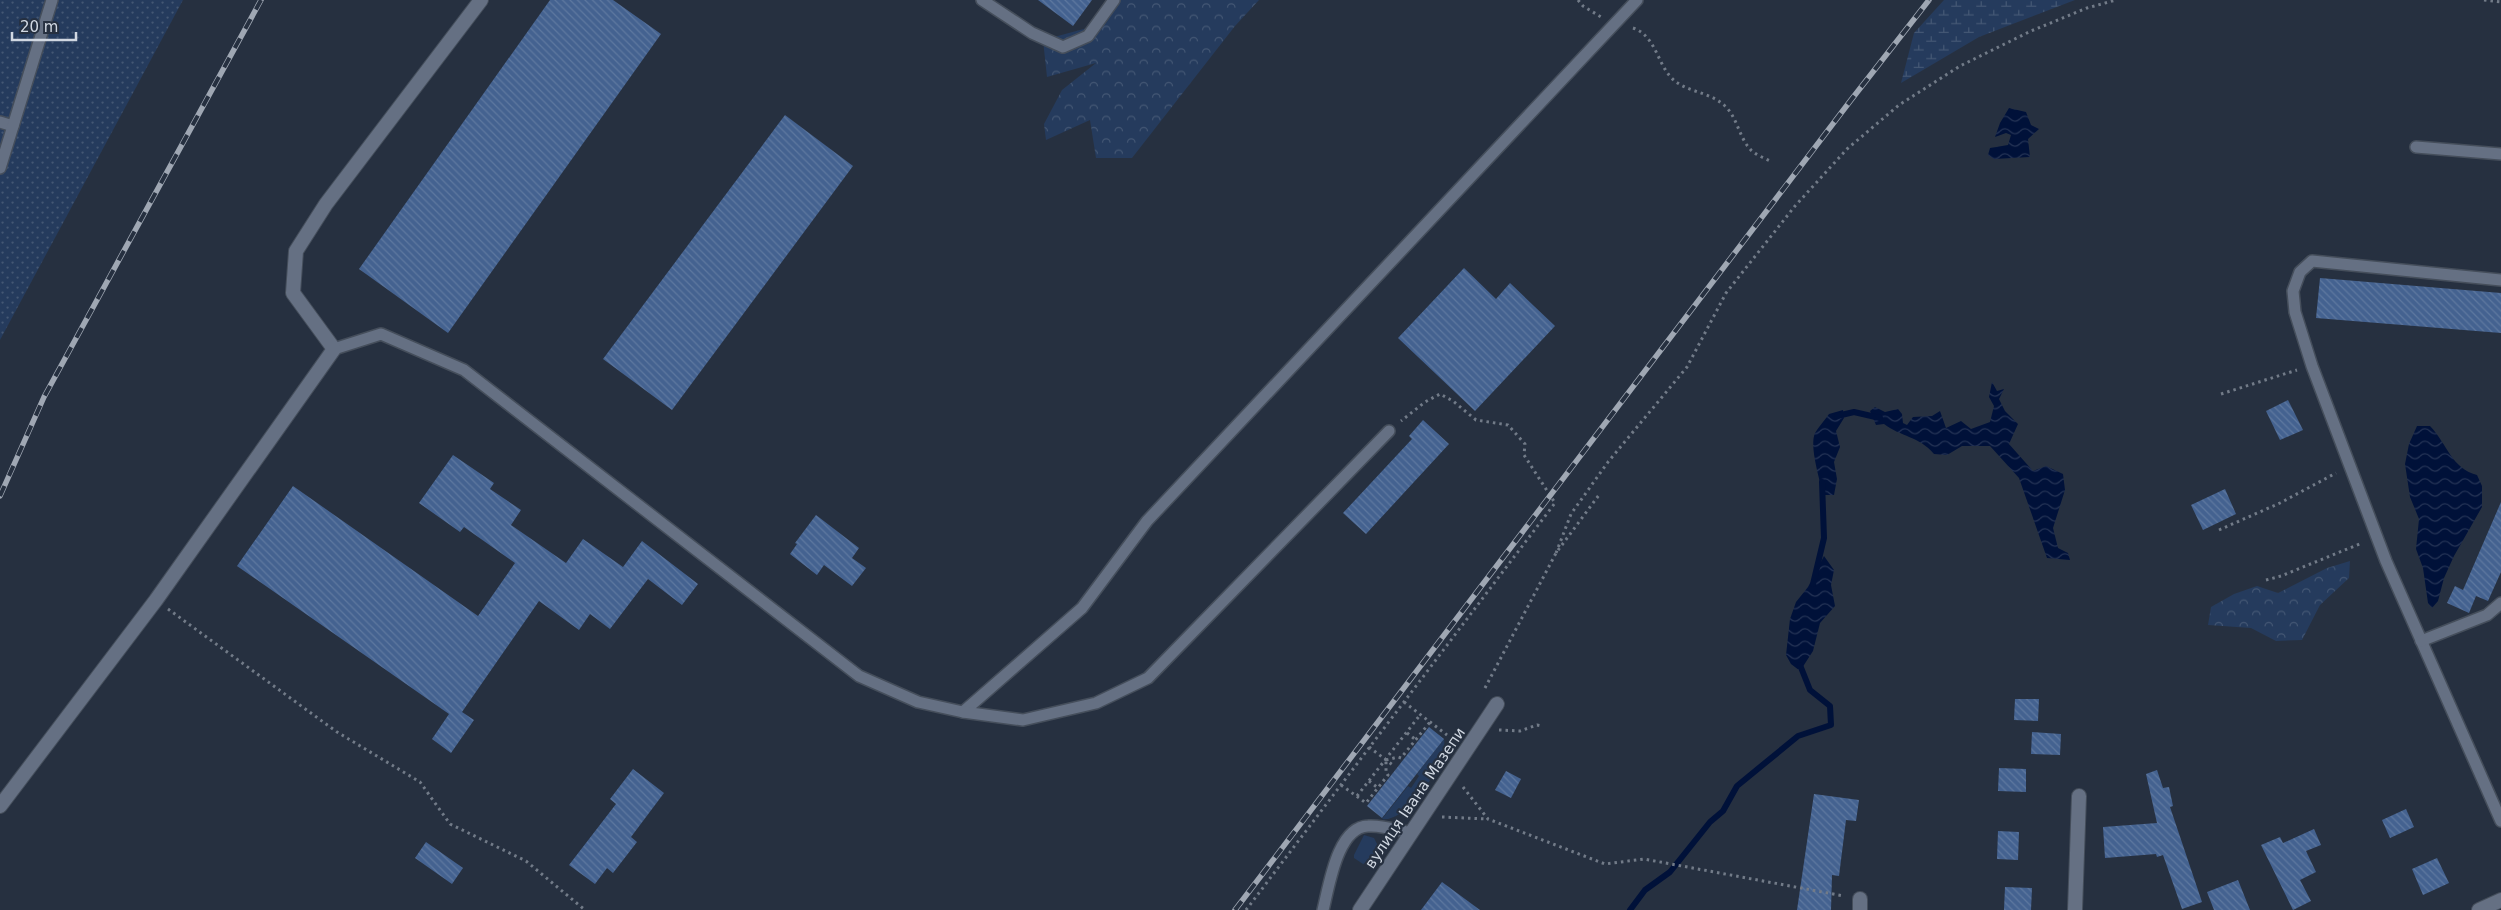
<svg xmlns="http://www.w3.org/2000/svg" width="2501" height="910" font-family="'DejaVu Sans',sans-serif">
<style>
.green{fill:#253b5d}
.forest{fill:url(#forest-crowns)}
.wetland{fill:url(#wetland-marsh)}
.garden{fill:url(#garden-dots)}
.water{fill:url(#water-waves)}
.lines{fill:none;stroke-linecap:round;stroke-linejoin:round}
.stream{stroke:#001139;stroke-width:6}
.building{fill:url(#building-back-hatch)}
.service-casing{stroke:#454e5b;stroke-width:14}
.minor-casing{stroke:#454e5b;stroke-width:16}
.path{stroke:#727b88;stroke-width:3;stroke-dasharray:2.5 4;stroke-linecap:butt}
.service{stroke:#657083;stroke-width:11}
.minor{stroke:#657083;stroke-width:14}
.rail-casing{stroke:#9fa7b3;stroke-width:5.5}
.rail{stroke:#263040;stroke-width:4;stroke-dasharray:11;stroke-linecap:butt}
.labels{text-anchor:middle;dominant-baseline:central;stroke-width:4.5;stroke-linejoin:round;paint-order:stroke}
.street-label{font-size:15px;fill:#d1d8e2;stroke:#263040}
</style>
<defs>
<pattern id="forest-crowns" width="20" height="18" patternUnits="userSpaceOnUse" patternTransform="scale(1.25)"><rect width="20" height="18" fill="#253b5d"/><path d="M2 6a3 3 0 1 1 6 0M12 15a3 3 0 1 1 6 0" fill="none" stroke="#445774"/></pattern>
<pattern id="wetland-marsh" width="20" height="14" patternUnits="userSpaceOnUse" patternTransform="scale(1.25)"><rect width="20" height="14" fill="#253b5d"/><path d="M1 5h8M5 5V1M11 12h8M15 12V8" fill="none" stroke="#445774"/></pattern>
<pattern id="garden-dots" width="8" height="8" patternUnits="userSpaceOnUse" patternTransform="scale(1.25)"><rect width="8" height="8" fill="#253b5d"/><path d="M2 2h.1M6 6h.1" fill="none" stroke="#445774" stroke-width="1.8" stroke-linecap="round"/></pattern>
<pattern id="water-waves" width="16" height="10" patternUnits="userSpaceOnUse" patternTransform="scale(1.25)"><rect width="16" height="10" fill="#001139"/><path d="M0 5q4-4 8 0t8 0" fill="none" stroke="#243355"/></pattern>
<pattern id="building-back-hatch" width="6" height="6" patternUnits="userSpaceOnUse" patternTransform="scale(1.25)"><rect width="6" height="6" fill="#446290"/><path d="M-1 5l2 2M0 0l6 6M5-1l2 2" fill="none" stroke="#5e789f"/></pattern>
</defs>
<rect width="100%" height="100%" fill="#263040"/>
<g class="green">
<path d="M1444,739C1449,761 1406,824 1382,819L1408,786L1411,788L1419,776L1417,774Z"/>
<path d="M1364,835L1374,838L1378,846L1370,861L1363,864L1354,858V855Z"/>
</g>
<g class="forest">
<path d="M1120,0H1259L1235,26L1132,158H1096L1090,120L1046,140L1044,124L1062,90L1096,63L1047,77L1043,40L1106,23Z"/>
<path d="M2350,561L2349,578L2320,605L2302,640L2276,641L2251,628L2208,625L2211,607L2234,594L2257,586L2278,593L2327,568Z"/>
</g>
<path class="wetland" d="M1944,0H2075L1979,37L1901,83L1914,33Z"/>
<path class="garden" d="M0,0H183L0,340Z"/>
<g class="water">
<path d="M2009,108L2026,112L2031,125L2039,129L2028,139L2030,157L1994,159L1988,155L1990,148L2008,145L2011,135L2006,133L1995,137L2000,123Z"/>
<path d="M1992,382L1997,391L2004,389L1999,399L2005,411L2018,424L2009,444L2033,471L2046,466L2063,474L2065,490L2053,528L2058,548L2068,553L2070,560L2047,558L2019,478L1990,446H1962L1947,455L1934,454C1919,436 1901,437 1884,424L1876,425L1870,411L1875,407L1885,412L1898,409L1902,414L1903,423L1907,425L1913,417L1932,416L1940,411L1946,428L1961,421L1971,429L1990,422L1994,406L1989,397Z"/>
<path d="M1843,410L1844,418L1836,431L1840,447L1834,462L1837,479L1834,495H1823C1820,480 1809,446 1815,433C1819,426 1825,420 1829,414Z"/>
<path d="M2417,426H2430C2448,445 2451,468 2477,475L2482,486V507L2454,556L2444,578L2438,601L2432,608L2428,603L2423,568L2416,549L2419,519L2410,497L2405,464L2409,444Z"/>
<path d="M1824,556L1834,570L1831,585L1835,606L1820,623L1813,651L1804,665V674L1791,664L1786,655L1790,619L1796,602L1808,587Z"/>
</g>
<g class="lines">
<g class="stream">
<path d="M1837,416L1854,412L1880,418"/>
<path d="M1813,584L1824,538L1822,482"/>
<path d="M1630,910L1645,890L1670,872L1710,822L1723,811L1737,786L1798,736L1831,725L1830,706L1810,690L1800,665"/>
</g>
</g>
<g class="building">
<path d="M550,0H613L661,34L448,333L359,269Z"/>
<path d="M1038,0H1092L1073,26Z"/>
<path d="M785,115L853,166L672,410L603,359Z"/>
<path d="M1464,268L1496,299L1510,283L1555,326L1475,411L1398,338Z"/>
<path d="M2320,278L2501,293V333L2316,318Z"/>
<path d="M2288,400L2303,430L2280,440L2266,411Z"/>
<path d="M1423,420L1449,444L1366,534L1343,513L1412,439L1409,436Z"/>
<path d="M453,455L494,483L490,489L521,510L511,525L566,563L583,539L623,567L642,541L698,584L682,605L648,579L610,629L590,614L579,630L539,601L462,712L474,720L451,753L432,739L449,714L237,566L293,486L478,616L515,563L464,527L460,532L419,503Z"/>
<path d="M2225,489L2236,514L2203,530L2191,505Z"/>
<path d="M2501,502V572L2488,601L2476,596L2469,613L2447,603L2455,586L2463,590Z"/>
<path d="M816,515L859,548L852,558L866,568L852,586L824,565L817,575L790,554L797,544L795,543Z"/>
<path d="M2015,699H2039L2038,721L2014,720Z"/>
<path d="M1429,727L1444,739L1382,818L1367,806Z"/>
<path d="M2032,732L2061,734L2060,755L2031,754Z"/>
<path d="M1999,768L2026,769V792L1998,791Z"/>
<path d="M633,769L664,793L631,837L637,842L613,873L607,868L595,884L569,865L616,804L610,799Z"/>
<path d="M2157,770L2163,788L2169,787L2173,806L2170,807L2202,902L2182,909L2163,855L2157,857L2156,854L2105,858L2103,827L2157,823L2146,774Z"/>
<path d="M1506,771L1521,779L1511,798L1495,790Z"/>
<path d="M1814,794L1859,800L1856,821L1846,820L1839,876L1832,875L1831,910H1797Z"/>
<path d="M2406,809L2414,827L2390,838L2382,820Z"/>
<path d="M2314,829L2321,845L2306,851L2316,872L2300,880L2311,901L2293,910L2261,845L2280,837L2283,843Z"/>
<path d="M1998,831L2019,832L2018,860L1997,859Z"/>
<path d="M426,842L463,868L452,884L415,858Z"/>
<path d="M2437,858L2449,883L2423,895L2412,869Z"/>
<path d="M2238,880L2250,910H2214L2207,892Z"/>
<path d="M1442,882L1480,910H1421Z"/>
<path d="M2005,887L2032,888L2031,910H2004Z"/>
</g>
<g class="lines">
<g class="service-casing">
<g id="service">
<path d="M982,0L1032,33L1063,47L1088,36L1114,0"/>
<path d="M0,122L13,126"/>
<path d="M2416,147L2501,154"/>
<path d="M0,168L52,0"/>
<path d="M2501,280L2312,261L2300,272L2293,291L2295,312L2312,366L2386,561L2501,821"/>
<path d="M334,349L381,334L464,370L859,676L918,702L963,712L1082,608L1147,521L1637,0"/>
<path d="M2421,641L2487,615L2501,603"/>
<path d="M963,712L1023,720L1096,703L1148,678L1389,431"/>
<path d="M1323,910C1329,887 1337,827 1368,826C1382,825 1397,830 1411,833"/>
</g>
</g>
<g class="minor-casing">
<g id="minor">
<path d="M0,806L156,600L334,349L293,293L296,251L326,204L481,0"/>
<path d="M1860,899V910"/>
<path d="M1360,910L1497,704"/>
<path d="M2075,910L2079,796"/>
<path d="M2479,910L2501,900"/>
</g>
</g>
<g class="path">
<path d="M1578,0L1583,6L1601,17"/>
<path d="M2484,0L2501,2"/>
<path d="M1633,28C1654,35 1657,60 1669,75C1683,93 1708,90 1725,106C1737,117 1739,137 1750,149C1754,154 1764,158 1770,161"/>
<path d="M2221,394L2297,370"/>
<path d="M2219,530L2280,503L2336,473"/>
<path d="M1556,553L1571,514L1608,462L1687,367L1726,293L1795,206L1847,149L1899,105L1960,66L2031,31L2087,8L2116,0"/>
<path d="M2266,580L2281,576L2362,543"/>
<path d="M168,609L337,732L420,782L450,824L526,861L585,910"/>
<path d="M1485,688L1556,553L1599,495"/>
<path d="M1404,702L1447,735"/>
<path d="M1499,730L1520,731L1537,725L1542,726"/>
<path d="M1407,733L1416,740"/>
<path d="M1369,747L1394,766"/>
<path d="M1386,760L1398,757L1401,758L1430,722"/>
<path d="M1369,781L1378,788"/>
<path d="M1341,785L1366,803L1388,775L1386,773V760"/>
<path d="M1463,787L1488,819L1605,864L1644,859L1844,896"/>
<path d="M1357,796L1420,715"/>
<path d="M1442,817L1488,819"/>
<path d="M1246,910L1555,503L1524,455L1525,444L1508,425L1476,420L1453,401L1440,394L1425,402L1401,421"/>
</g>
<use href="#service" class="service"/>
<use href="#minor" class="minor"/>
<g class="rail-casing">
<g id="rail">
<path d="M0,496L44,397L261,0"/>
<path d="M1235,910L1851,100L1929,0"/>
</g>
</g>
<use href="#rail" class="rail"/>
</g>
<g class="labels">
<g class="street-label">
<text transform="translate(1415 798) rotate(-56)">вулиця Івана Мазепи</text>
</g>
</g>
<path d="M12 32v8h64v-8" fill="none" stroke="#d1d8e2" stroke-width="2.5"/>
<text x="20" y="32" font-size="15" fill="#d1d8e2" stroke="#263040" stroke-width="4" paint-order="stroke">20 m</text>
</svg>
